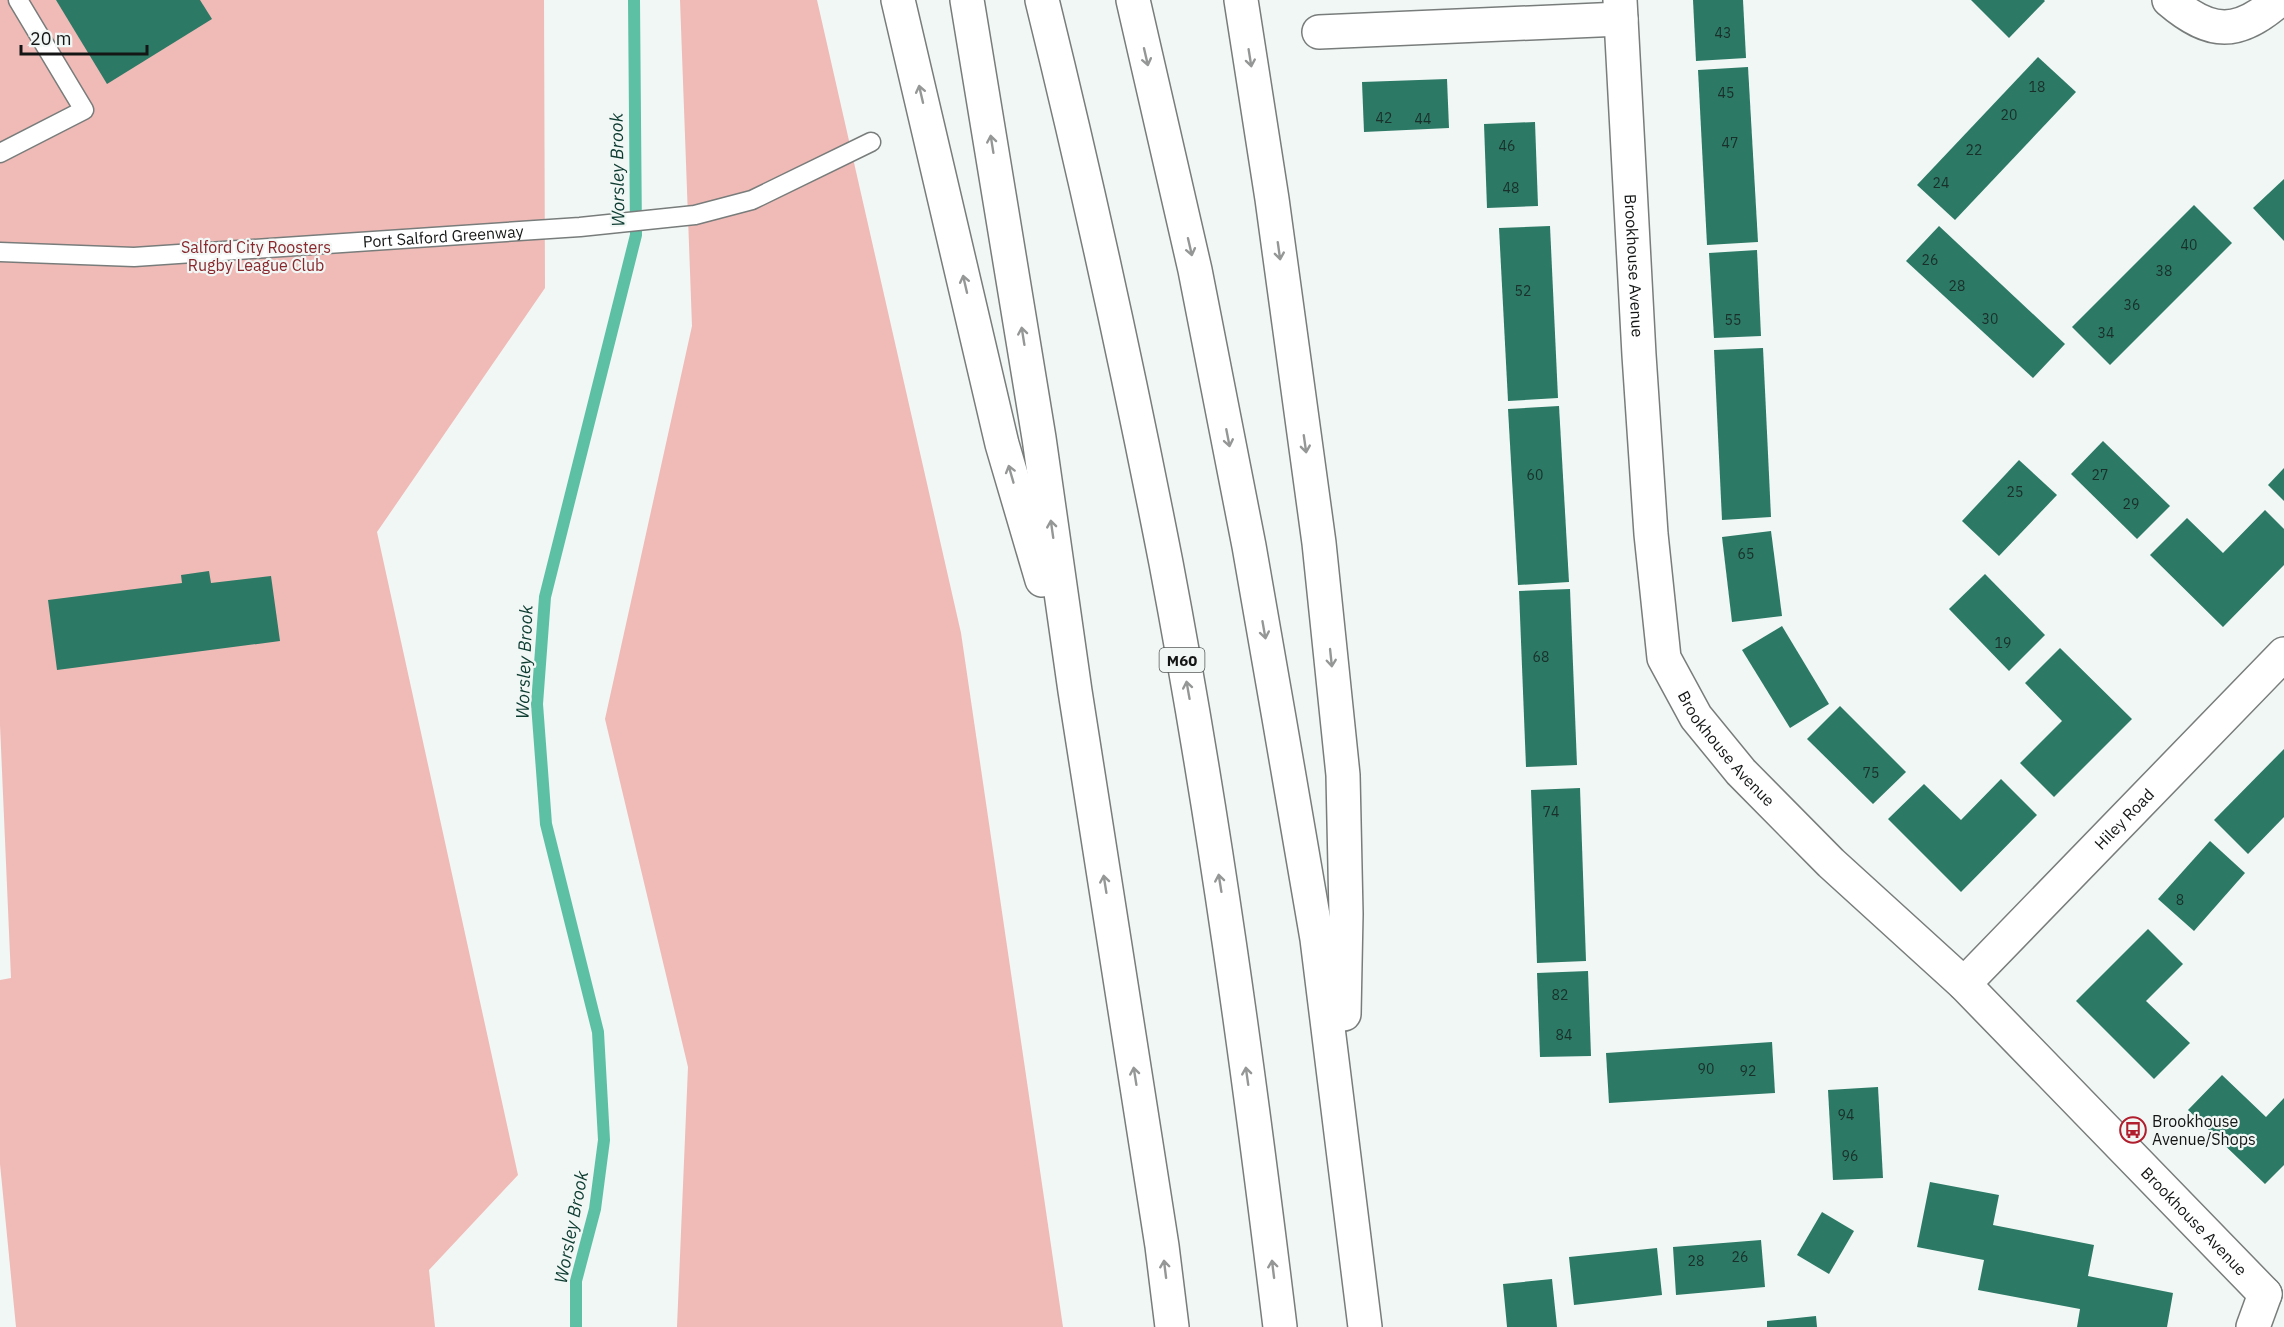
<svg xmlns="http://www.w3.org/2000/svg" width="2284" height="1327" font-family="'IBM Plex Sans',sans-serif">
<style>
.green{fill:#f0bab7}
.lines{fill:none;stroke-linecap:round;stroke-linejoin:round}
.stream{stroke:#5dc0a5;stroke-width:12}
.building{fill:#2c7965}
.lane-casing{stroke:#787d7b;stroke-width:21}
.street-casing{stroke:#787d7b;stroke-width:36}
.highway-casing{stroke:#787d7b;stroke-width:36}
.lane{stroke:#fff;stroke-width:18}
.street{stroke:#fff;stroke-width:33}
.highway{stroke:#fff;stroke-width:33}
.oneway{stroke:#959696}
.labels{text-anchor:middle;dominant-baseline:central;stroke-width:4.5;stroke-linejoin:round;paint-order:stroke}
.number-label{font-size:14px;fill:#1a2f29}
.shield{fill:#f1f7f5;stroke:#565a58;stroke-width:1.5}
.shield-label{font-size:15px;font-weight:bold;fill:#141615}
.street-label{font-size:16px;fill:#141615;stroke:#f1f7f5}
.park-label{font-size:16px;fill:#89272c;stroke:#f1f7f5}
.poi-label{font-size:16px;fill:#141615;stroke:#f1f7f5;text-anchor:start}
.water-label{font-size:18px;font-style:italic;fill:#0b3a2f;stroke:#f1f7f5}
</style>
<rect width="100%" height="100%" fill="#f1f7f5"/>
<g class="green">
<path d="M0,0H544L545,288L377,532L518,1175L429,1270L435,1327H16L0,1164V980L11,978L0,725Z"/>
<path d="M680,0H817L961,633L1063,1327H677L688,1067L605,719L692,326Z"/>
</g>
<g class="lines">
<path class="stream" d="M576,1327V1281L595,1209L604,1140L598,1032L546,824L537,704L545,597L636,235L634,0"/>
</g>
<g class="building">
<path d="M56,0H200L212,19L107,84Z"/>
<path d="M1693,0H1743L1746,58L1696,61Z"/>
<path d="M1971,0H2044L2045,1L2009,38Z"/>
<path d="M2038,57L2076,92L1955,220L1917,185Z"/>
<path d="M1748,67L1758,242L1707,245L1698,70Z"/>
<path d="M1447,79L1449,128L1364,132L1362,82Z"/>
<path d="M1535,122L1538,206L1487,208L1484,124Z"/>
<path d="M2284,179V241L2253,208Z"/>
<path d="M2194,205L2232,243L2110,365L2072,327Z"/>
<path d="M1550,226L1558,398L1508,401L1499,228Z"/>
<path d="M1939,226L2065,344L2033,378L1906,261Z"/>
<path d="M1757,250L1761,336L1714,338L1709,253Z"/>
<path d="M1763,348L1771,517L1722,520L1714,350Z"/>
<path d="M1559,406L1569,582L1518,585L1508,409Z"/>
<path d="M2103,441L2170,506L2137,539L2071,474Z"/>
<path d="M2019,460L2057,495L1999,556L1962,521Z"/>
<path d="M2284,468V501L2268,485Z"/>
<path d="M2265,510L2284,529V565L2223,627L2150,555L2187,518L2223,553Z"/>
<path d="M1771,531L1782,616L1732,622L1722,537Z"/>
<path d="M209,571L211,583L271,576L280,641L57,670L48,600L182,583L181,575Z"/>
<path d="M1985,574L2045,635L2009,671L1949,609Z"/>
<path d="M1570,589L1577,765L1526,767L1519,591Z"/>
<path d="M1782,626L1829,704L1790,728L1742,650Z"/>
<path d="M2060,648L2132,719L2054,797L2020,763L2062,721L2025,683Z"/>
<path d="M1840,706L1906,772L1873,804L1807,739Z"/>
<path d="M2284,749V817L2248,854L2214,820Z"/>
<path d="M2001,779L2037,815L1961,892L1888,819L1924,784L1961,820Z"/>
<path d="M1580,788L1586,961L1537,963L1531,790Z"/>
<path d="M2210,841L2245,873L2194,931L2158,899Z"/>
<path d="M2148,929L2183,964L2146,1001L2190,1043L2154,1079L2076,1001Z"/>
<path d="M1588,971L1591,1056L1540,1057L1537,973Z"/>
<path d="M1772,1042L1775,1093L1609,1103L1606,1053Z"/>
<path d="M2222,1075L2266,1117L2284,1098V1165L2265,1184L2188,1110Z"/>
<path d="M1878,1087L1883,1178L1833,1180L1828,1090Z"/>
<path d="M1930,1182L1999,1195L1993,1225L2094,1245L2088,1276L2173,1293L2167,1327H2077L2080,1309L1978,1290L1984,1260L1917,1247Z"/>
<path d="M1822,1212L1854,1231L1829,1274L1797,1255Z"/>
<path d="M1761,1240L1765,1287L1676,1295L1673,1247Z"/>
<path d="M1657,1248L1662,1295L1574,1305L1569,1257Z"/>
<path d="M1552,1279L1557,1327H1507L1503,1284Z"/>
<path d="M1816,1316L1817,1327H1767V1321Z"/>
</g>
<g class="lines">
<g class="lane-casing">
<g id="lane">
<path d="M0,153L84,110L18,0"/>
<path id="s1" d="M0,252L134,257L580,227L695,215L752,200L871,142"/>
</g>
</g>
<g class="street-casing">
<g id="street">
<path id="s2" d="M1620,0L1639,355L1651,534L1664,658L1696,717L1741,772L1831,863L1964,984L2265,1294"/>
<path d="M2169,0C2211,36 2238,36 2279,0"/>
<path d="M1319,32L1621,19"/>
<path id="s3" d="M1964,984L2284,654"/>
<path d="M2253,1327L2265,1294"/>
</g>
</g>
<g class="highway-casing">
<g id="highway">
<path d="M898,0L1002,444L1042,580"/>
<path d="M967,0L1039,438L1075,691L1162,1246L1172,1327"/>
<path d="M1042,0C1088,186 1129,374 1166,563C1214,816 1249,1071 1280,1327"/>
<path d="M1133,0L1195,270L1249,546L1279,718L1317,939L1365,1327"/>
<path d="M1241,0L1272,199L1319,543L1343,775L1346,914L1344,1014"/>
</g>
</g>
<use href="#lane" class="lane"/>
<use href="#street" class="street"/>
<use href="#highway" class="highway"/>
</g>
<defs><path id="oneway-shaft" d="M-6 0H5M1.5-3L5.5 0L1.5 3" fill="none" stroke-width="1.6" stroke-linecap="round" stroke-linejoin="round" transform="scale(1.5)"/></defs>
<g class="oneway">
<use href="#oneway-shaft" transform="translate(1146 57) rotate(77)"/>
<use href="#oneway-shaft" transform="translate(1250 58) rotate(81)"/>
<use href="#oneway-shaft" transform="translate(921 94) rotate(-103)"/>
<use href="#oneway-shaft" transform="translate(992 144) rotate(-99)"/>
<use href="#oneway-shaft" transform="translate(1190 247) rotate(77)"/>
<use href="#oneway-shaft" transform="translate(1279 251) rotate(82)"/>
<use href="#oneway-shaft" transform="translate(965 284) rotate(-103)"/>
<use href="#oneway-shaft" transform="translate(1023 336) rotate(-99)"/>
<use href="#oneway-shaft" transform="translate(1228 438) rotate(79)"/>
<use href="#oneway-shaft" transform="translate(1305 444) rotate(82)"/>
<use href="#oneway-shaft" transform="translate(1011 474) rotate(-106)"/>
<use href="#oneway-shaft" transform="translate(1052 529) rotate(-98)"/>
<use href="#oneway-shaft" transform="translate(1264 630) rotate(80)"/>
<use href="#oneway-shaft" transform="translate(1331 658) rotate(84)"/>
<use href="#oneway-shaft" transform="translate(1188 690) rotate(-100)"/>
<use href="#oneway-shaft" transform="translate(1220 883) rotate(-99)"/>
<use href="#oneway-shaft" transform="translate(1105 884) rotate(-99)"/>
<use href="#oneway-shaft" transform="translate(1135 1076) rotate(-99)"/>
<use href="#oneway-shaft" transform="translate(1247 1076) rotate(-98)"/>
<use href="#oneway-shaft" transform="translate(1165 1269) rotate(-97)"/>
<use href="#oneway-shaft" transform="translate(1273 1269) rotate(-97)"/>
</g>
<defs>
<g id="bus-ring" transform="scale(1.35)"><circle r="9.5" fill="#f1f7f5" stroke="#b11e2d" stroke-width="1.5"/><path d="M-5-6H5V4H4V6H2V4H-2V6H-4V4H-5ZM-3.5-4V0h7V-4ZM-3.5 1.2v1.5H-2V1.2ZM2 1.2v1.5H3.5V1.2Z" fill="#b11e2d"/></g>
</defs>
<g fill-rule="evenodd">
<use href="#bus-ring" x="2133" y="1130"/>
</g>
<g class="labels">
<g class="number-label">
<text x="1723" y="33">43</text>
<text x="2037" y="87">18</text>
<text x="1726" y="93">45</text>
<text x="2009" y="115">20</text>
<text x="1384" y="118">42</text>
<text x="1423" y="119">44</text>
<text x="1730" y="143">47</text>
<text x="1507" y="146">46</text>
<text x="1974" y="150">22</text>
<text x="1941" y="183">24</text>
<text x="1511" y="188">48</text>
<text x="2189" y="245">40</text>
<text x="1930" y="260">26</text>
<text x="2164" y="271">38</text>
<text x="1957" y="286">28</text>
<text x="1523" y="291">52</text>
<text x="2132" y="305">36</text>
<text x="1990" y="319">30</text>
<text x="1733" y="320">55</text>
<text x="2106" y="333">34</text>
<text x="1535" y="475">60</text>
<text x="2100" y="475">27</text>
<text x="2015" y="492">25</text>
<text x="2131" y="504">29</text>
<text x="1746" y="554">65</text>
<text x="2003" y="643">19</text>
<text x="1541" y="657">68</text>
<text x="1871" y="773">75</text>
<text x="1551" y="812">74</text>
<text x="2180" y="900">8</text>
<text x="1560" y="995">82</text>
<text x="1564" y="1035">84</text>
<text x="1706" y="1069">90</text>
<text x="1748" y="1071">92</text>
<text x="1846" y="1115">94</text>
<text x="1850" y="1156">96</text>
<text x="1740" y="1257">26</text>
<text x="1696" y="1261">28</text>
</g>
<rect class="shield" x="1159.5" y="648" width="45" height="24" rx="4.5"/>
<g class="shield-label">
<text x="1182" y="660">M60</text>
</g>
<g class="street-label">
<text stroke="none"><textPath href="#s1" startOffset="444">Port Salford Greenway</textPath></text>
<text stroke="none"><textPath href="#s2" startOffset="266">Brookhouse Avenue</textPath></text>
<text stroke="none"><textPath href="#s2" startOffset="770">Brookhouse Avenue</textPath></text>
<text stroke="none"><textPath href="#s3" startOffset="230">Hiley Road</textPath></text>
<text stroke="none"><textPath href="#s2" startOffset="1436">Brookhouse Avenue</textPath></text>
</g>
<g class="park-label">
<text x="256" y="247">Salford City Roosters<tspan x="256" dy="18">Rugby League Club</tspan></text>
</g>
<g class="poi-label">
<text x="2152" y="1121">Brookhouse<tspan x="2152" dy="18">Avenue/Shops</tspan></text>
</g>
<g class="water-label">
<text transform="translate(617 170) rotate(-91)">Worsley Brook</text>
<text transform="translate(524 662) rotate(-88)">Worsley Brook</text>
<text transform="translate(571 1227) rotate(-79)">Worsley Brook</text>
</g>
</g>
<path d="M21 45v9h126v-9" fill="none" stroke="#141615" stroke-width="3"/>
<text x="30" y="45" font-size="18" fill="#141615" stroke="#f1f7f5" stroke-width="4.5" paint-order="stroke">20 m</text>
</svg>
